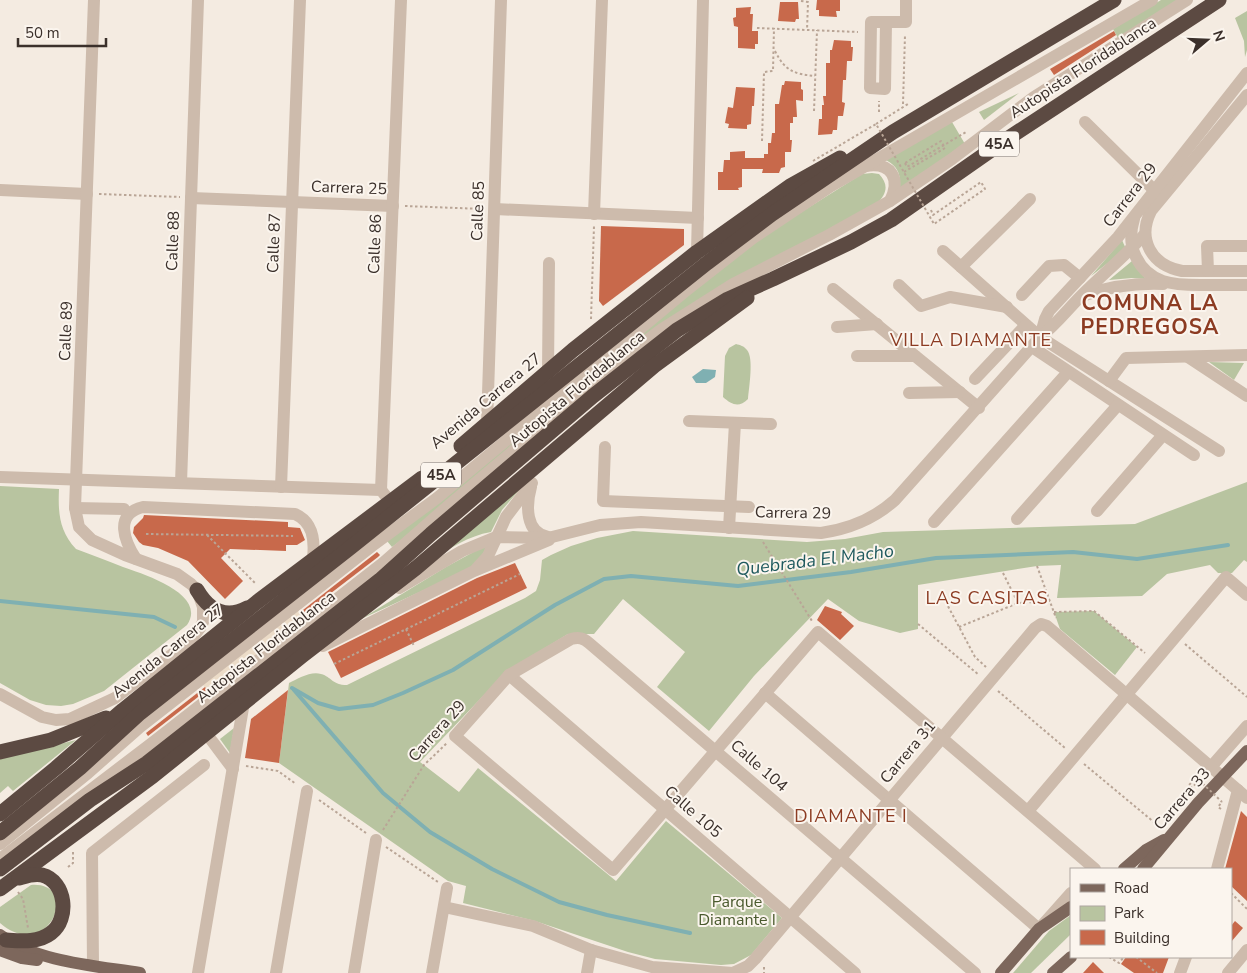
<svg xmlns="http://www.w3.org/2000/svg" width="1247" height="973" font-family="'Nunito Sans',sans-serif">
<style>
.green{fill:#b8c4a0}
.plaza{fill:#ecdcc8}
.water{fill:#7fb0b2}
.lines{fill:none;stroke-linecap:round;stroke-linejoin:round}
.stream{stroke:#7fb0b2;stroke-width:4}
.building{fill:#c8694b}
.path{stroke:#b9a596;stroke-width:2;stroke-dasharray:2.5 2.5;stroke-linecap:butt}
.minor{stroke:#cdbbac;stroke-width:12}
.major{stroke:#7d675c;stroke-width:12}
.highway{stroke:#5c4a42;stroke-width:15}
.path-bridge{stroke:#b9a596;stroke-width:2;stroke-dasharray:2.5 2.5;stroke-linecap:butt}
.labels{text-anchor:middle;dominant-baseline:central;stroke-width:4;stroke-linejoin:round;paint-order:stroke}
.shield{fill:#fbf5ee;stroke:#756b66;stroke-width:1}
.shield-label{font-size:15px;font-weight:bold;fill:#3b302b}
.street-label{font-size:16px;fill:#3b302b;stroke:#fbf5ee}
.park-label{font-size:16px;fill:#4a5a2e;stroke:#fbf5ee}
.neighbourhood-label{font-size:18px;letter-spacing:1px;fill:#8c3b22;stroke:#fbf5ee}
.water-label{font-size:18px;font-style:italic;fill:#1f5a5e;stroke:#fbf5ee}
.district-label{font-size:21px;font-weight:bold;letter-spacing:1px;fill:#8c3b22;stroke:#fbf5ee}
</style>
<rect width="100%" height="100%" fill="#f4ebe1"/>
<g class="green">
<path d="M1161,0H1180L1118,38L1113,29Z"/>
<path d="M1247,11V50L1245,57L1244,41L1235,18Z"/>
<path d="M1019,93L984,120L979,112Z"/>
<path d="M952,122L965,144L900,189C901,174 898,166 884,159Z"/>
<path d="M872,173L879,174C889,185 887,193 877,204L810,240L392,547L387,541L752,243L862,174Z"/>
<path d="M1122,240L1126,249L1091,276Z"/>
<path d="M1132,261L1146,279L1132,278L1109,280Z"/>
<path d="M736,344C740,345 744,346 747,350C754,358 749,387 748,399C739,408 732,405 723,397L725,356L729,348Z"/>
<path d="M1209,362L1244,363L1234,380Z"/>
<path d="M529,479L502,510L491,532C468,536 450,548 431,561Z"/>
<path d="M1247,482V562L1244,560L1232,573H1218L1210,565L1167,574L1142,596L1057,598L1061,565L1037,566L918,585V629L900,633L859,621L828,599L754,676L709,731L657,687L685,652L623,599L594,634H568L507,671L420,762L459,792L478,768L616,881L666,821L782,918L751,955L734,964L721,965L655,959L628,952L535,921L463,903L466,886L448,881L279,763L289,683C298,679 310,671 321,674C332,677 332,685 347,685L525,598L536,591L540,580L542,560L551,555L571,546L597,538L633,531L807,542L845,539L883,532L1135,524Z"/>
<path d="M0,486L59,489C58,512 59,531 76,549C92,555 108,561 123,567C143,574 208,594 187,625L104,691L73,704L61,706L46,705L30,700L0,683Z"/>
<path d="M490,543L474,567L361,619L446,567Z"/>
<path d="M1094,611L1137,647L1115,675L1060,629L1054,612Z"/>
<path d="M234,728L230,753L220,739Z"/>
<path d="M76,740L13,791L8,786L0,793V759Z"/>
<path d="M31,885C82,881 49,965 0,923V907Z"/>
<path d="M1071,915V934L1031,973H1013L1049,931Z"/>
</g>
<path class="plaza" d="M300,607L308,616L210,693L202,684Z"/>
<path class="water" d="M703,369L716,370L715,377L706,383H696L692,377Z"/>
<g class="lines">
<g class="stream">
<path d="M0,601L154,617L175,627"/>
<path d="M292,688L318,703L339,709L373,705L403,693L453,670L555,605L604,579L631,576L738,586L851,572L936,558L1073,552L1137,559L1228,545"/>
<path d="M294,690L383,793L430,832L492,869L559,902L607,915L690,933"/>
</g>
</g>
<g class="building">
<path d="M817,0H840V11H836L837,17L819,16V10H816Z"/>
<path d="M780,2H798L799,19H796L795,22L778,21Z"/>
<path d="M751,7L750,14H753L752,31H758V44H755V49L738,48V27L734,26L733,18L736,17V8Z"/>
<path d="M1114,31L1116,35L1054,75L1050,69Z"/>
<path d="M834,40L851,41V47H853L852,61H847L846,80H843L842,102L845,103L843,116H838L837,130H833L832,134L818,135L819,119H822V105H824L823,96H826V63H830V50H832Z"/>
<path d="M785,81L801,82V89L803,90V101L796,100L797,117H793V123H790V140H792L791,152H785V167L781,168L779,173H762L763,169H742V187L738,188L739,190H718V172H723L724,160H730V152L745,151V158H764V154H768V143H771L772,133H775V104H779L782,85H784Z"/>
<path d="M736,87L755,88L754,106H752L751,124L747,125V129L728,128L729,124L725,123L728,107L733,108Z"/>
<path d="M601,226L684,229V245L603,306L599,301Z"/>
<path d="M144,515L288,522V527L300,528L305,540L297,545H286V551L230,549L221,558L243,581L225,599L188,561L158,548L143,545L139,542L133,533L134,527L143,518Z"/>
<path d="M377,552L380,555L378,557L305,613L303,610Z"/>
<path d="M515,563L527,588L341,678L328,652L477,578Z"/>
<path d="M825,606L842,612L841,614L854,626L840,640L817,620Z"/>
<path d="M205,687L207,690L148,736L146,733Z"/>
<path d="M288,690L279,763L245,758L251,719Z"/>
<path d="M1241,811L1247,817V901L1231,886V869H1225Z"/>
<path d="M1235,921L1243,928L1231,942V926Z"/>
<path d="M1126,957H1169L1163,973H1134L1121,964Z"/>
<path d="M1093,962L1104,973H1083Z"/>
</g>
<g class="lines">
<g class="path">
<path d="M801,1L808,2L807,30"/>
<path d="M757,28L858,32"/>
<path d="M775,51C785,71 794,74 815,76"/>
<path d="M903,104L905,35"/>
<path d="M814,111L817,30"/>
<path d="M879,112V101"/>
<path d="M876,124L908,104"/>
<path d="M762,141L764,72L773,71L774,28"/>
<path d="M905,163L907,167L966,132"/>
<path d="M99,194L180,197"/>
<path d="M405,206L483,209"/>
<path d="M931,210L933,215L981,182L985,189L934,224"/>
<path d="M591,319L594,226"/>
<path d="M146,534L293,536"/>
<path d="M207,535L255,583"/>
<path d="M763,542L812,621"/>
<path d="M1037,566L1056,618"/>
<path d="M1003,573L1018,603"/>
<path d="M941,593L975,657L986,667"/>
<path d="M1054,612L1094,611L1145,653"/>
<path d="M918,624L979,675"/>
<path d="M959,627L1018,603L1050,601"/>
<path d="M406,629L414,646"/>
<path d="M1185,644L1247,697"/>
<path d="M334,664L520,574"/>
<path d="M998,691L1065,748"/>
<path d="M1084,764L1161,828"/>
<path d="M246,766L278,771L296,784"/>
<path d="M1199,780L1192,788L1189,785L1201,773"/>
<path d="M319,800L366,833"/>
<path d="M1221,809L1218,807L1222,802"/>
<path d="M383,830L424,765L447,743"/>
<path d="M386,847L438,882"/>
<path d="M68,867L73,863V851"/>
<path d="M18,892L23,899L28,928"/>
<path d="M1231,893L1247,909"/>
<path d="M1109,957L1119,963L1124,957"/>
<path d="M1136,957L1157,973"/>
<path d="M764,967V973"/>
</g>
<g class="minor">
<path d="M886,22L885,89L870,88L871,22H906V0"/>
<path d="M1247,95L1151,211C1137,239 1151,265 1182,271H1247"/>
<path d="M1085,122L1154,190"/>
<path d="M866,166C892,162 901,179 890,201"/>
<path d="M0,190L87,194"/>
<path d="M191,198L393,206"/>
<path d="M495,209L698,218"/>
<path d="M594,214L602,0"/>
<path d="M1134,219C1130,232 1130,245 1136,257C1149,284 1174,285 1200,285C1216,285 1231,285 1247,285"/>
<path d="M943,251L1040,337L1219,451"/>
<path d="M697,252L703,0"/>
<path d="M961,267L1030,199"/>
<path d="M1208,271L1207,246H1247"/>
<path d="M899,285L921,306L950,297L1007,307"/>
<path d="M833,289L979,408"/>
<path d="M1022,295L1049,266L1064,265L1080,278"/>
<path d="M1085,295C1111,286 1136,283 1163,284"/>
<path d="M837,327L877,324"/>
<path d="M1040,337L1045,319L1049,311L1118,237L1247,73"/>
<path d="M1032,347L1194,455"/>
<path d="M857,356H915"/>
<path d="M1188,357L1247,396"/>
<path d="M548,372L549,263"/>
<path d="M975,379L1026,325"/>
<path d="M1109,381L1126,358L1247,355"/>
<path d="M909,393L960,392"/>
<path d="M689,421L771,424"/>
<path d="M487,424L501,0"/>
<path d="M605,447L603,501L749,507"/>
<path d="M0,477L381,490L385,495"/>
<path d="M181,483L198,0"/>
<path d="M281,487L300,0"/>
<path d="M531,487C526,505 525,533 548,537"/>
<path d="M381,490L401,0"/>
<path d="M75,508L124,509"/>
<path d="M1097,511L1163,435"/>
<path d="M1017,519L1118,405"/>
<path d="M934,522L1068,372"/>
<path d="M729,528L735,423"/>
<path d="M136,559C125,542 113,514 143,507L295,514C313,522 315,540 313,558"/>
<path d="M477,568L488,556L506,517L532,483"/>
<path d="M399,588L462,551L496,537L548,538L600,525L641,522L821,533C849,529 874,519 895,500L1040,337C1056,325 1067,310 1081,296C1102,275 1125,256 1145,234"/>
<path d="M323,646L474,571L549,540"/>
<path d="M509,675L855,973"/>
<path d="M765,693L1039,929L1071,893"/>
<path d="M0,694L42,717L56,720L70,719L115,698L191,640L200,628L203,622V607L197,590L191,584L177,574L125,555L92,540L79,527L75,508L94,0"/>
<path d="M206,733L233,769"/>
<path d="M1211,767L1247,726"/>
<path d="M1028,811L1226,577L1247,595"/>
<path d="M0,844L88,773L140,727L372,546L437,498L688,289L753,238L831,186L1152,0"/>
<path d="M0,859L152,743L383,563L448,506L626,356L662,329L733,284L829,235L890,201L952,159L1034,97L1187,0"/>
<path d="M1217,869L1238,790"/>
<path d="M444,907L533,926L591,950L652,967L733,973L748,966L755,959L1035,628L1041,624L1047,626L1247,798"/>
<path d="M93,965L92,853L204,765"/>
<path d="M198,973L244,702"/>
<path d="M276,973L307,791"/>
<path d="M354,973L376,840"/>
<path d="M432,973L447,888"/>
<path d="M587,973L591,950"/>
<path d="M975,973L589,643C583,638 579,637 571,639L509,675L455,736L613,870C682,790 750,711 818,632L1095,869"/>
<path d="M1180,973L1186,957"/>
<path d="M1228,973L1247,950"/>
</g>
<g class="major">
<path d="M1124,869L1146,850L1164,840"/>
<path d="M1143,869L1198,803L1247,751"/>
<path d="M0,935C36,962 97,966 140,973"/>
<path d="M0,950L22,958L37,960"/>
<path d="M1001,973L1039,929L1071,907"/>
<path d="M1053,973L1071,957"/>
</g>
<g class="highway">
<path d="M461,446L573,350L697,252L790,186L840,158"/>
<path d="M197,590C208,609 225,620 247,608"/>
<path d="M0,752L51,740L106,718"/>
<path d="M0,814L56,768L123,710L257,602L422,478"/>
<path d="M0,833L80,768L140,713L351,547L707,263L772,214L893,132L1114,0"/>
<path d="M0,869L90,800L147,763L380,580L431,534L593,396L677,330L728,299L773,279L851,242L891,220L1004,141L1219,0"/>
<path d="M0,889L153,776L302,656L416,568L654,366L747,298"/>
<path d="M6,940C21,941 38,943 51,933C70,919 66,881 42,875C34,873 26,876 19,878"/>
</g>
<g class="path-bridge">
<path d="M813,161L876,124L934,224"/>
<path d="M904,172L945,148L941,141L905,163"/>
<path d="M1199,780L1222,802"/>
</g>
</g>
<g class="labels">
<g class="shield">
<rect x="979" y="131.5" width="40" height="25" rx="4"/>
<rect x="421" y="462.5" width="40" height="25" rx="4"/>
</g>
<g class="shield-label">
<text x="999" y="144">45A</text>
<text x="441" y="475">45A</text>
</g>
<g class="street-label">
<text transform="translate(1083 68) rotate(-33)">Autopista Floridablanca</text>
<text transform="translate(349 188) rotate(2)">Carrera 25</text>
<text transform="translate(1130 195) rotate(-52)">Carrera 29</text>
<text transform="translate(478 211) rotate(-88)">Calle 85</text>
<text transform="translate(173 241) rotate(-88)">Calle 88</text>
<text transform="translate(274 243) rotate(-88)">Calle 87</text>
<text transform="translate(375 244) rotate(-88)">Calle 86</text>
<text transform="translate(66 331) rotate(-88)">Calle 89</text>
<text transform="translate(577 389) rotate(-40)">Autopista Floridablanca</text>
<text transform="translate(486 401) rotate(-40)">Avenida Carrera 27</text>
<text transform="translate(793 513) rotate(1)">Carrera 29</text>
<text transform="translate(266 647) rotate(-38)">Autopista Floridablanca</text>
<text transform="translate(168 651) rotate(-39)">Avenida Carrera 27</text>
<text transform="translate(437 731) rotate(-48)">Carrera 29</text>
<text transform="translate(908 752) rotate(-50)">Carrera 31</text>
<text transform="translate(759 766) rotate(41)">Calle 104</text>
<text transform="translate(1182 799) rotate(-49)">Carrera 33</text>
<text transform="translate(693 812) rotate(41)">Calle 105</text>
</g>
<g class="park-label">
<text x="737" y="902">Parque<tspan x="737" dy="18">Diamante I</tspan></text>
</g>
<g class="neighbourhood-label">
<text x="971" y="340">VILLA DIAMANTE</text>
<text x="987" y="598">LAS CASITAS</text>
<text x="851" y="816">DIAMANTE I</text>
</g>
<g class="water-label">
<text transform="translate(815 560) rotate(-7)">Quebrada El Macho</text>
</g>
<g class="district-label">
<text x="1150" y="303">COMUNA LA<tspan x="1150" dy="24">PEDREGOSA</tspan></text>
</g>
</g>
<rect x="1070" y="868" width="162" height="90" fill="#fbf5ee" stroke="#aea6a0"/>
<rect x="1080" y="884" width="25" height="8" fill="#7d675c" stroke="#aea6a0"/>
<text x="1114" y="893" font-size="15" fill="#3b302b">Road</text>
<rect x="1080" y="906" width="25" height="15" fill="#b8c4a0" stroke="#aea6a0"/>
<text x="1114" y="918" font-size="15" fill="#3b302b">Park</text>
<rect x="1080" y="930" width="25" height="15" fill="#c8694b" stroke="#aea6a0"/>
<text x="1114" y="943" font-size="15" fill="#3b302b">Building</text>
<g transform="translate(1207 40) rotate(71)" stroke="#fbf5ee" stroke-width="4" paint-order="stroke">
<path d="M0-4L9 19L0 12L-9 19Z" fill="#3b302b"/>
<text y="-8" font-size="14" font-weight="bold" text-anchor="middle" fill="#3b302b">N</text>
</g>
<path d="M18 38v8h88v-8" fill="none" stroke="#3b302b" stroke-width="2.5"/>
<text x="25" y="38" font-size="15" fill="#3b302b" stroke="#fbf5ee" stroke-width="4" paint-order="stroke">50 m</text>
</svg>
